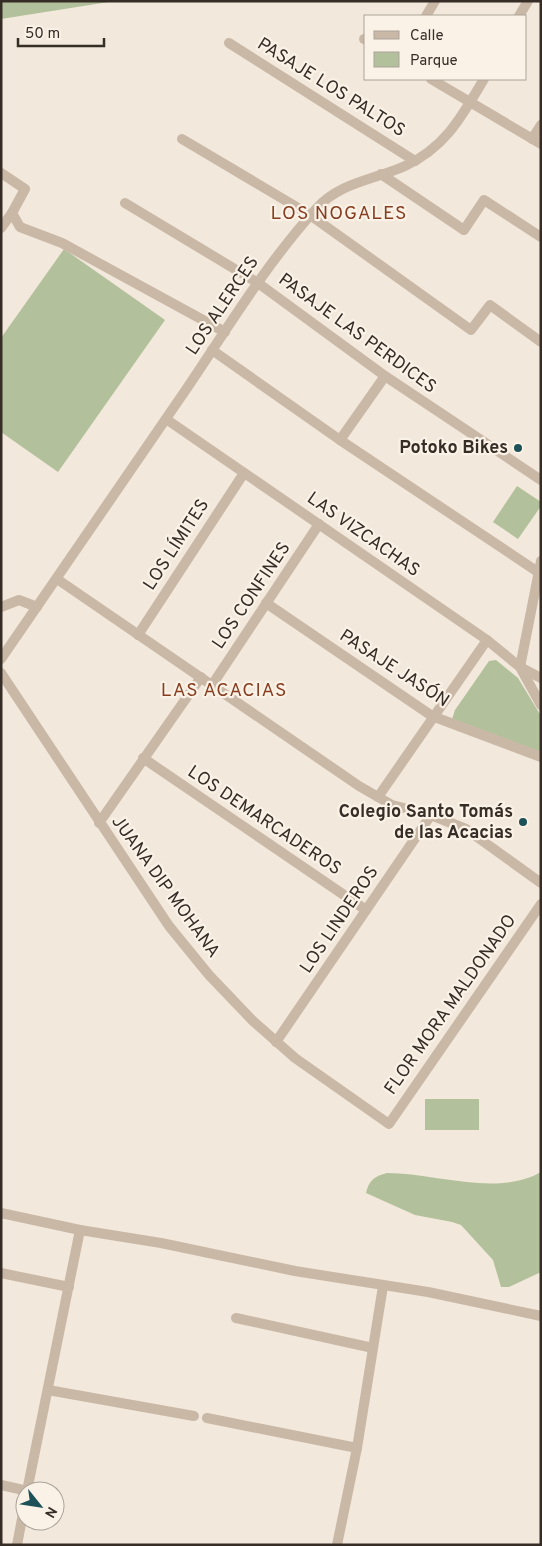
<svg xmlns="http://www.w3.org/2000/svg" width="542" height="1546" font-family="Overpass,sans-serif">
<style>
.green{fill:#b2c19b}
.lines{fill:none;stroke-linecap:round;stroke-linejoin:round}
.street{stroke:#cab8a7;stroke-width:10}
.poi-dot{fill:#1d5158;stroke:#faf2e7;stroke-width:2}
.labels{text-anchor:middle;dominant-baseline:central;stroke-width:4.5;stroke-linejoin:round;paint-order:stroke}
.street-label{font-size:18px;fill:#362d27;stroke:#faf2e7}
.poi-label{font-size:18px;font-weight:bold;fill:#362d27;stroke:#faf2e7;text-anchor:end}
.neighbourhood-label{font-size:19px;letter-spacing:1px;fill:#863d20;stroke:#faf2e7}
</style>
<rect width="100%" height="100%" fill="#f2e8db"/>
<g class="green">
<path d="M1,1H115L1,19Z"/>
<path d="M64,249L165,320L58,472L1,432V338Z"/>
<path d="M517,486L541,502V506L518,539L493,522Z"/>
<path d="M496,660L518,678L541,716V752L452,719L455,710L489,661Z"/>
<rect x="425" y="1099" width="54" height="31"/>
<path d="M541,1172V1272L509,1287H501L493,1260L461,1225L452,1222L415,1215L366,1193C369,1180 375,1176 387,1173C434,1173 498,1197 541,1172Z"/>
</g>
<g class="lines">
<g class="street">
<path d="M426,16L435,1"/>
<path d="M519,16L528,1"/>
<path d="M364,39L366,40"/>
<path d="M229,43L415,161"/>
<path d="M431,79L541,144"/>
<path d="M182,139L310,215L471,330L490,305L541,342"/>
<path d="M532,139L541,125"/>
<path d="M1,173L25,189L12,213L20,227L62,243L225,332"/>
<path d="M381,174L464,230L484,200L541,237"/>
<path d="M125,203L258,283L385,376L541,480"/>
<path d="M1,228L12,213"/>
<path d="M212,350L340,440L541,574"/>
<path d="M166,419L487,640L520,667L541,678"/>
<path d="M340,440L385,376"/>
<path d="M541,561L520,667L541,705"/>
<path d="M57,579L359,786L392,805L431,815L466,829L541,883"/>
<path d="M266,603L432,716L541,757"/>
<path d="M1,607L19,600L37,607"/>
<path d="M138,635L244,473"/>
<path d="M1,659C63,569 124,480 185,391C227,329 266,264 316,209C340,182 374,180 405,166C446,147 462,116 484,79"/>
<path d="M1,673L169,926L209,975L253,1021L295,1058L389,1124L541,904"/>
<path d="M212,685L319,524"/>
<path d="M143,758L366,910"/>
<path d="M378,797L487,640"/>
<path d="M99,823L201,677"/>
<path d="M276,1042L431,815"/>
<path d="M1,1213L80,1230L161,1243L295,1271L428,1292L541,1316"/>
<path d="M1,1273L69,1287"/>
<path d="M236,1318L373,1348"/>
<path d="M48,1390L194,1416"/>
<path d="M207,1418L357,1448"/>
<path d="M1,1485L28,1491"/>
<path d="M27,1491L80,1230"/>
<path d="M17,1545L25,1503"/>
<path d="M337,1545L357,1448L383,1286"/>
</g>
</g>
<g class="poi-dot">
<circle cx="518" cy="448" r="5"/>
<circle cx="523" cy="822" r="5"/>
</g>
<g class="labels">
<g class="street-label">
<text transform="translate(331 88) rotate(32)">PASAJE LOS PALTOS</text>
<text transform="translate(223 306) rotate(-56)">LOS ALERCES</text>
<text transform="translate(357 334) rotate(36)">PASAJE LAS PERDICES</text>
<text transform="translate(363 535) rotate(35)">LAS VIZCACHAS</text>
<text transform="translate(177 545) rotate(-57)">LOS LÍMITES</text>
<text transform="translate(252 596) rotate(-56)">LOS CONFINES</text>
<text transform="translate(394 669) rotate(33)">PASAJE JASÓN</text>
<text transform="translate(264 821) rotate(34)">LOS DEMARCADEROS</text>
<text transform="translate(165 887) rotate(54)">JUANA DIP MOHANA</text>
<text transform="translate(340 920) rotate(-56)">LOS LINDEROS</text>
<text transform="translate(451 1005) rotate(-55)">FLOR MORA MALDONADO</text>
</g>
<g class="poi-label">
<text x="508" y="448">Potoko Bikes</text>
<text x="513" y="812">Colegio Santo Tomás<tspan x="513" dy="21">de las Acacias</tspan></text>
</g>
<g class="neighbourhood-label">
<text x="339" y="214">LOS NOGALES</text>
<text x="224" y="691">LAS ACACIAS</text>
</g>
</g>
<rect width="542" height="1546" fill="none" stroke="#362d27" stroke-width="5"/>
<rect x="364" y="15" width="162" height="65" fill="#faf2e7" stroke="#aca39a"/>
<rect x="374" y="31" width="25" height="8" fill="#cab8a7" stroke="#aca39a"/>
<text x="410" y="40" font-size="15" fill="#362d27">Calle</text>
<rect x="374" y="52" width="25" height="15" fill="#b2c19b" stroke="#aca39a"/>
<text x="410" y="65" font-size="15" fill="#362d27">Parque</text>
<g transform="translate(40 1506) rotate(120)"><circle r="24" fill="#faf2e7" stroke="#aca39a"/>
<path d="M0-4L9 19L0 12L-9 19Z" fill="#1d5158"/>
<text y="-8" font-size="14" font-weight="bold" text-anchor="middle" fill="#362d27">N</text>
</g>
<path d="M18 38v8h86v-8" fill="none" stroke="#362d27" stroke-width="2.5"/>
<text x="25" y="38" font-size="15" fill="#362d27" stroke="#faf2e7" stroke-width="4" paint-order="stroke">50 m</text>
</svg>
